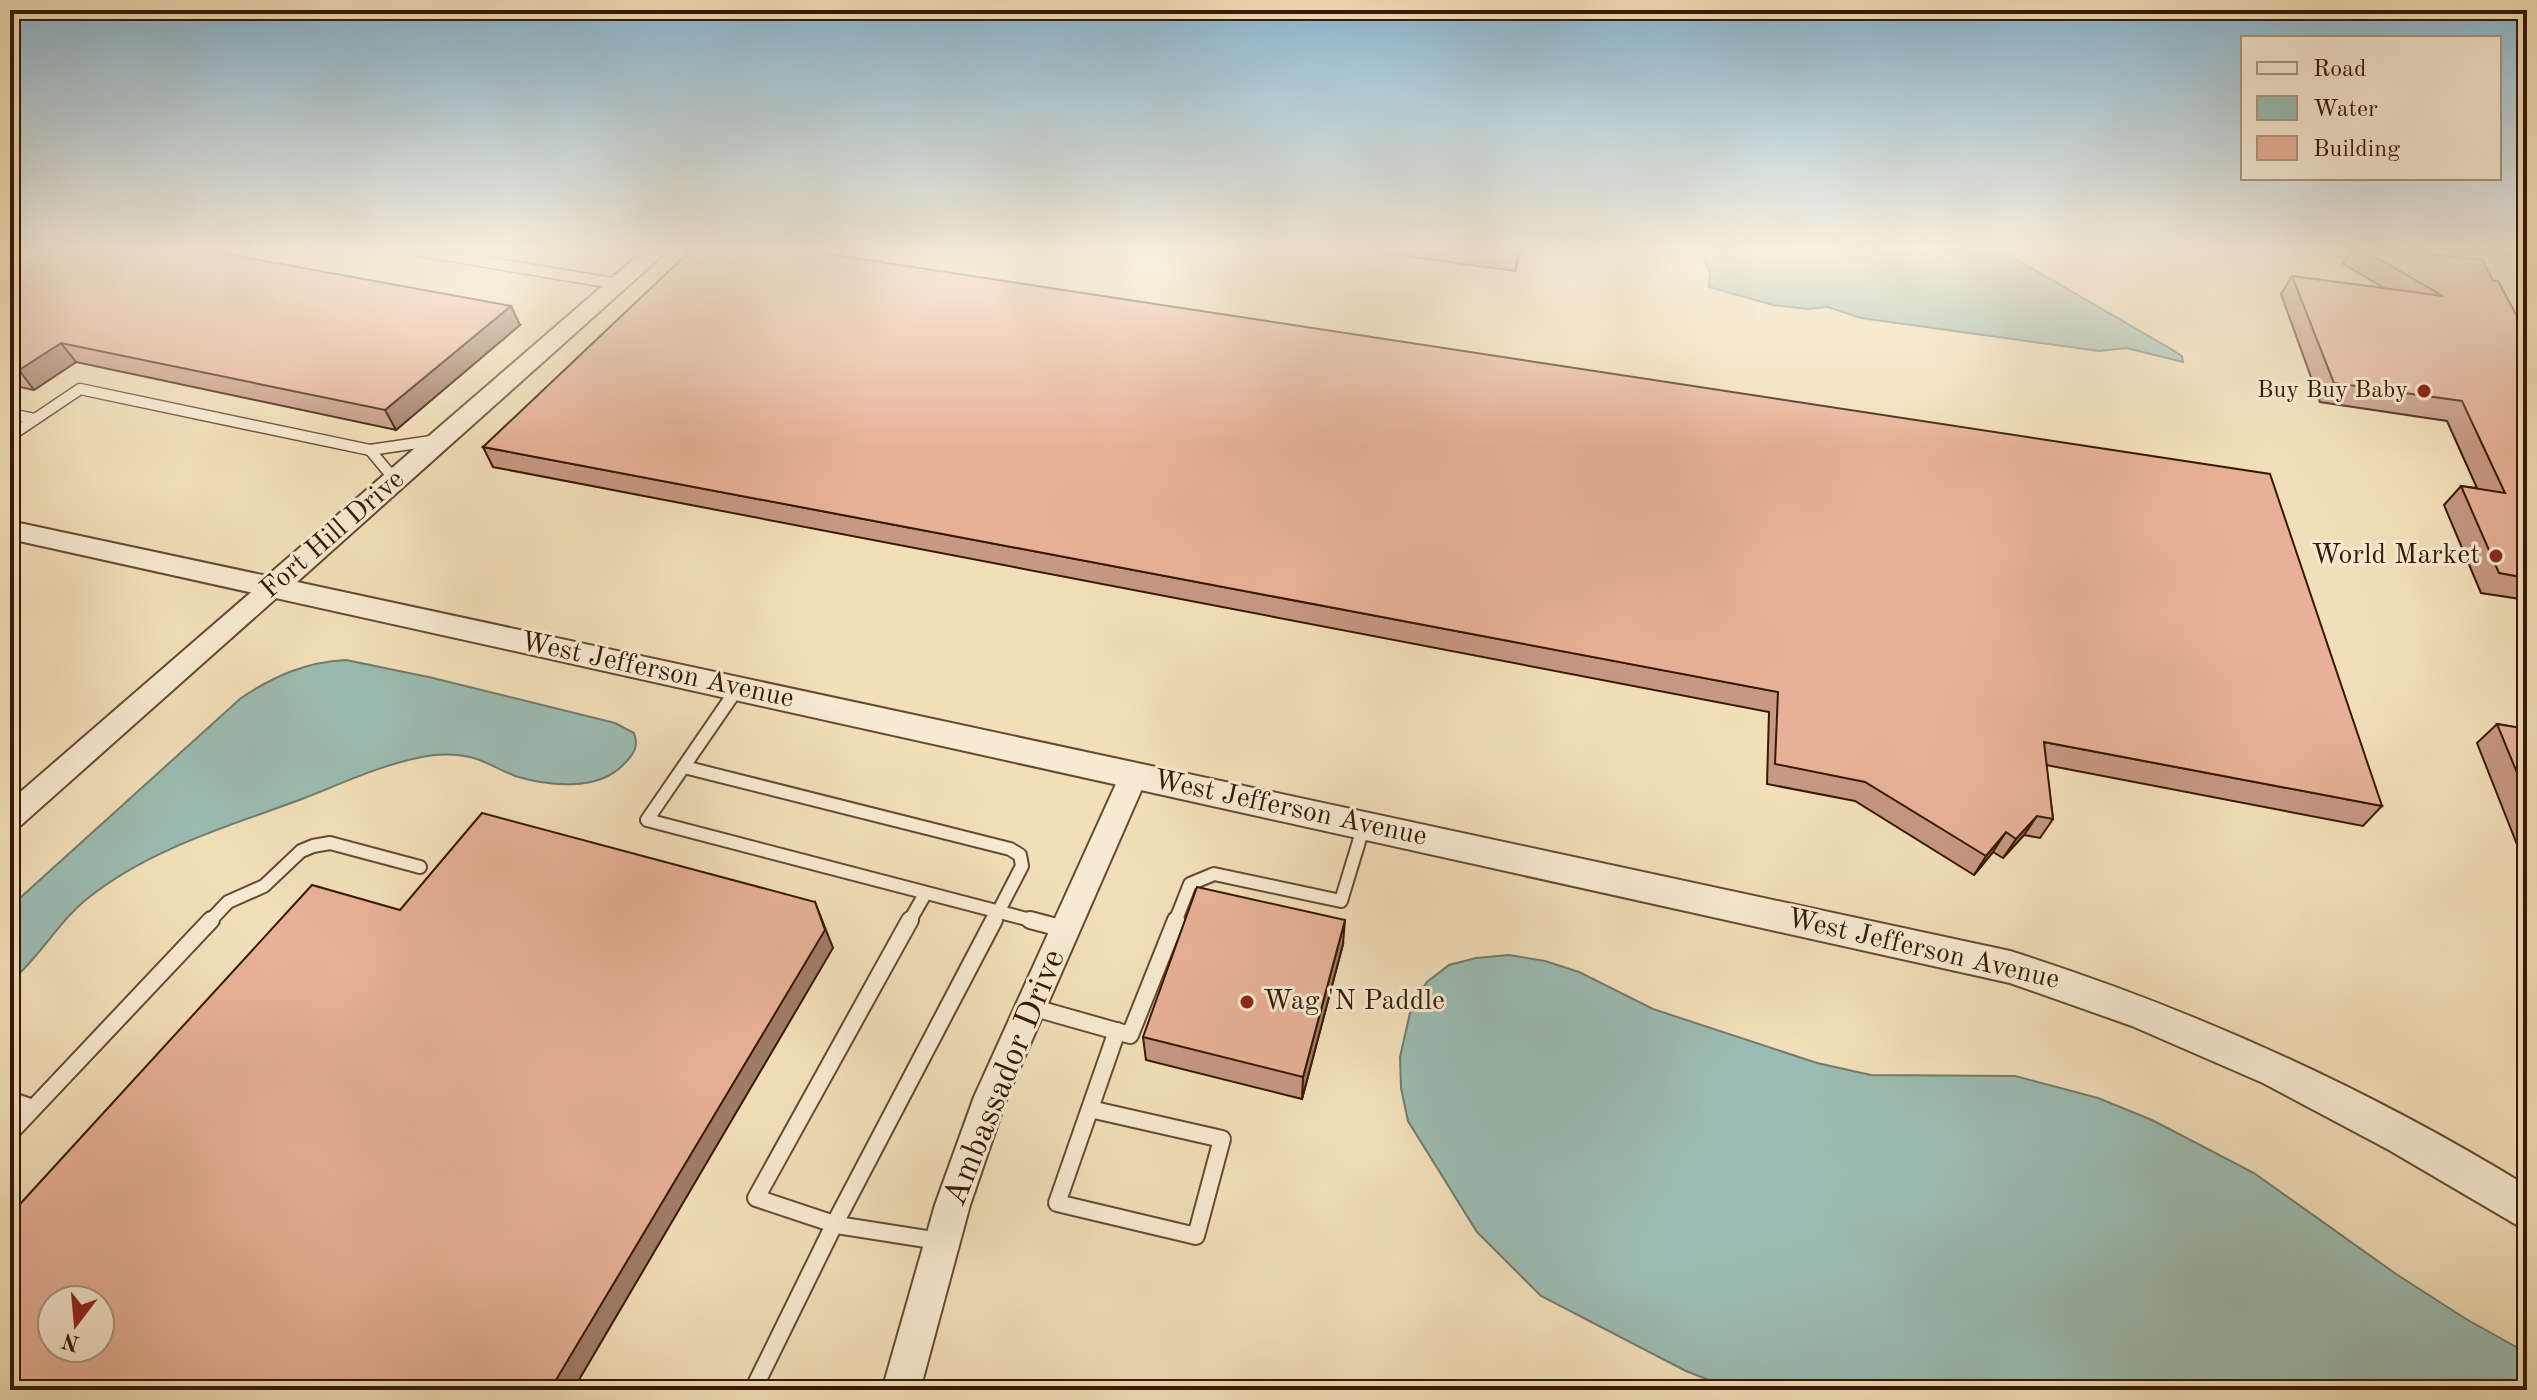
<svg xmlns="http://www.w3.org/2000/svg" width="2537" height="1400" font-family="'Old Standard TT',serif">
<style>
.water{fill:#9bbcb2;stroke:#737b6c;stroke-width:2}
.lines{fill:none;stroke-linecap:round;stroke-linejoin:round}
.service-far2-casing{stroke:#664a31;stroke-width:13}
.service-far1-casing{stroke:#664a31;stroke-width:16}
.service-casing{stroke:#664a31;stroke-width:20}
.minor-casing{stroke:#664a31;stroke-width:4}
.tertiary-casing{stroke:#664a31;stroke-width:4}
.service-far2{stroke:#f7ead2;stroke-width:10}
.service-far1{stroke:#f7ead2;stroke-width:12}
.service{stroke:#f7ead2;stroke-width:16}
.minor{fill:#f7ead2;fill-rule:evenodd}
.tertiary{fill:#f7ead2;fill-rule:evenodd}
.wall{fill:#c79882;stroke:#371904;stroke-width:2}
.shaded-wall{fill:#a27c6a;stroke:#371904;stroke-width:2}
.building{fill:#e7b197;stroke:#371904;stroke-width:2;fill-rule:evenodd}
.poi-dot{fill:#8f2418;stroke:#f7ead2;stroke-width:3}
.labels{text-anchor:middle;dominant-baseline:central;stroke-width:6;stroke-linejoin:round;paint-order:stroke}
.far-poi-label{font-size:24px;fill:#371904;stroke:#f7ead2;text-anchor:end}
.street-label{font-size:28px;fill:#371904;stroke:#f7ead2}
.poi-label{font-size:28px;fill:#371904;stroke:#f7ead2;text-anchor:end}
.near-street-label{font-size:34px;fill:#371904;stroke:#f7ead2}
</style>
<rect width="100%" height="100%" fill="#f2dfb9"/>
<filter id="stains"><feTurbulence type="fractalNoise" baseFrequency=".0025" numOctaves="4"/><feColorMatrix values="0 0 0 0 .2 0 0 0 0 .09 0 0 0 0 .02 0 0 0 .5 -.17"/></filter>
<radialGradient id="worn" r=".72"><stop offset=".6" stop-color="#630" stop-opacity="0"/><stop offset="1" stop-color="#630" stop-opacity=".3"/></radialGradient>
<g class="water">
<path d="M1701,251H2002L2171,349L2182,356L2183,362L2126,348L2099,351L1861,318L1828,307L1808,309L1773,305L1709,287L1710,274Z"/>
<path d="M346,660L433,678L615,723L634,733C639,746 634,754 624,764C598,792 548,786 515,776C500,770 486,761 470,757C455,754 437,754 422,757C380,765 341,784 302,799C229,826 149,849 88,898C58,922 40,957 10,982V907L241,698C274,676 306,662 346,660Z"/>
<path d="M1509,955L1545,961L1579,972L1653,1009L1817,1063L1871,1075L2015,1076L2098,1098L2152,1120L2254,1173L2396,1274L2466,1319L2527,1353V1390H1734L1686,1371L1541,1296L1477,1232L1408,1121L1401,1088L1400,1057L1412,1004L1427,982L1449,965L1476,958Z"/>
</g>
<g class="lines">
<g class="service-far2-casing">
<g id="service-far2">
<path d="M420,251L618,284"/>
<path d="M2337,251L2364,257"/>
<path d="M10,414L35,419"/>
<path d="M10,436L80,389L370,450L438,440"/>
<path d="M370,450L395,480"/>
</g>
</g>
<g class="service-far1-casing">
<g id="service-far1">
<path d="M737,689L647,820L1038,922"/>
<path d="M684,767L1010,849L1020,855L1022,866L993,922"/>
<path d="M209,922L228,902L264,886L301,851L313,846L330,843L420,867"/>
<path d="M909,922L925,894"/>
<path d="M1175,922L1190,884L1214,874L1341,901L1364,825"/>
</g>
</g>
<g class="service-casing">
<g id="service">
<path d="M910,920L756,1198L837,1225L939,1241"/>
<path d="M1030,920L1064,929"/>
<path d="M1031,1007L1130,1035L1176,920"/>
<path d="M10,1100L33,1108"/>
<path d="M1090,1109L1222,1139L1196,1236L1057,1203L1117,1031"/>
<path d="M10,1133L211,920"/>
<path d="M753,1390L834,1225L994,920"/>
</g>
</g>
<g class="minor-casing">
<g id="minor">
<path d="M273,579L282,581L285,587L282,593L20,826L10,829V801L264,581Z"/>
<path d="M1134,764L1144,767L1148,775L1007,1097L970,1205L920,1390H882L935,1205L974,1097L1120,775L1124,767Z"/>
</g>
</g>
<g class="tertiary-casing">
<path id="tertiary" d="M643,251H667L297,582L2010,951C2192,1009 2364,1086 2527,1186V1231L2389,1150L2263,1083L2132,1026L2010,983L10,539V521L267,576Z"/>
</g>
<use href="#service-far2" class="service-far2"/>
<use href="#service-far1" class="service-far1"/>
<use href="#service" class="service"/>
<use href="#minor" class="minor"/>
<use href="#tertiary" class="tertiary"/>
</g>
<g class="wall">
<path d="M10,251L520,325L396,430L76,362L34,390L10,385Z"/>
<path d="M1368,251H1521L1515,271Z"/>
<path d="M2351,251H2403L2493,281L2527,335V600L2481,593L2444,505L2461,486L2477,488L2447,421L2320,402L2281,294L2292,276L2384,288L2343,264Z"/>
<path d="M2498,251H2527V257L2499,253Z"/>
<path d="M483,447L2382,806L2363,826L2046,765L2053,819L2040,838L2024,835L2003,858L1993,852L1974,875L1855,801L1767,784L1769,712L493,467Z"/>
<path d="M2497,724L2527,729V870L2477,743Z"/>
<path d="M1343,944L1302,1099L1146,1060L1143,1037Z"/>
</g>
<g class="shaded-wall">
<path d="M1518,251H1521L1515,271Z"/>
<path d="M511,306L520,325L396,430L385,410Z"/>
<path d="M61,343L76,362L34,390L19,370Z"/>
<path d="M2037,816L2024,835L2003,858L2016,839Z"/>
<path d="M2006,832L1993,852L1974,875L1986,856Z"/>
<path d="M815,902L833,948L573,1390H550Z"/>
<path d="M1345,920L1343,944L1302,1099L1303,1077Z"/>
</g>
<g class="building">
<path d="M10,251H210L511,306L385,410L61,343L19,370L10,369Z"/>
<path d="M690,251H808L2270,474L2382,806L2044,742L2053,819L2037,816L2016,839L2006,832L1986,856L1865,782L1775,764L1778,692L483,447Z"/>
<path d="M2365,251H2403L2482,260L2493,281H2498L2527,335V578L2499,573L2461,486L2505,493L2462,401L2334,383L2292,276L2443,296Z"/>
<path d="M2497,724L2527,729V797Z"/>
<path d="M482,813L815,902L825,930L550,1390H10V1215L312,885L400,910ZM52,1300H100V1348H52Z"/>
<path d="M1197,887L1345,920L1303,1077L1143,1037Z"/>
</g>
<linearGradient id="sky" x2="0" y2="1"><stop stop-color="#89b7d2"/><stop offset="0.56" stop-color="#f9f1e0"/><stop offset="1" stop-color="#f9f1e0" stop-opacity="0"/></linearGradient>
<rect width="2537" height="447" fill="url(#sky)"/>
<g class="poi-dot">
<circle cx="2424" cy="391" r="8"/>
<circle cx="2496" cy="556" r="8"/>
<circle cx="1247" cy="1002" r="8"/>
</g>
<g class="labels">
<g class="far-poi-label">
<text x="2408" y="391">Buy Buy Baby</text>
</g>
<g class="street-label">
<text transform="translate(333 535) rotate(-41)">Fort Hill Drive</text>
<text transform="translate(657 671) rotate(12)">West Jefferson Avenue</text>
<text transform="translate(1290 809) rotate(12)">West Jefferson Avenue</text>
<text transform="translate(1923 950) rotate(13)">West Jefferson Avenue</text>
</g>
<g class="poi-label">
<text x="2480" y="556">World Market</text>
<text x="1263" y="1002" text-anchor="start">Wag 'N Paddle</text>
</g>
<g class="near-street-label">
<text transform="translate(1005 1078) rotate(-68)">Ambassador Drive</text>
</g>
</g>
<rect width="2537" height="1400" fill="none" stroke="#f2dfb9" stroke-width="40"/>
<rect x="12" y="12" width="2513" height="1376" fill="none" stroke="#371904" stroke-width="4"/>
<rect x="20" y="20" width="2497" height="1360" fill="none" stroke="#371904" stroke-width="2"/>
<rect x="2241" y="36" width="260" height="144" fill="#f7ead2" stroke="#aa9680" stroke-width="2"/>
<rect x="2257" y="62" width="40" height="12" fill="#f7ead2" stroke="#aa9680" stroke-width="2"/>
<text x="2313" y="76" font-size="24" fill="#371904">Road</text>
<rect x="2257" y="96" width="40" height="24" fill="#9bbcb2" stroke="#aa9680" stroke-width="2"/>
<text x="2313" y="116" font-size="24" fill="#371904">Water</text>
<rect x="2257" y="136" width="40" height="24" fill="#e7b197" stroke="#aa9680" stroke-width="2"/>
<text x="2313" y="156" font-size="24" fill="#371904">Building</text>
<g transform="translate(76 1324) rotate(196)"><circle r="38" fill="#f7ead2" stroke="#aa9680" stroke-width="2"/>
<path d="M0-6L14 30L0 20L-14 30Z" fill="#8f2418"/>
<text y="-12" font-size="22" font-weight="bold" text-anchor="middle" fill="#371904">N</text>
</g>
<rect width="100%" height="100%" filter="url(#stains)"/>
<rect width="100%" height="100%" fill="url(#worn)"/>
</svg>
